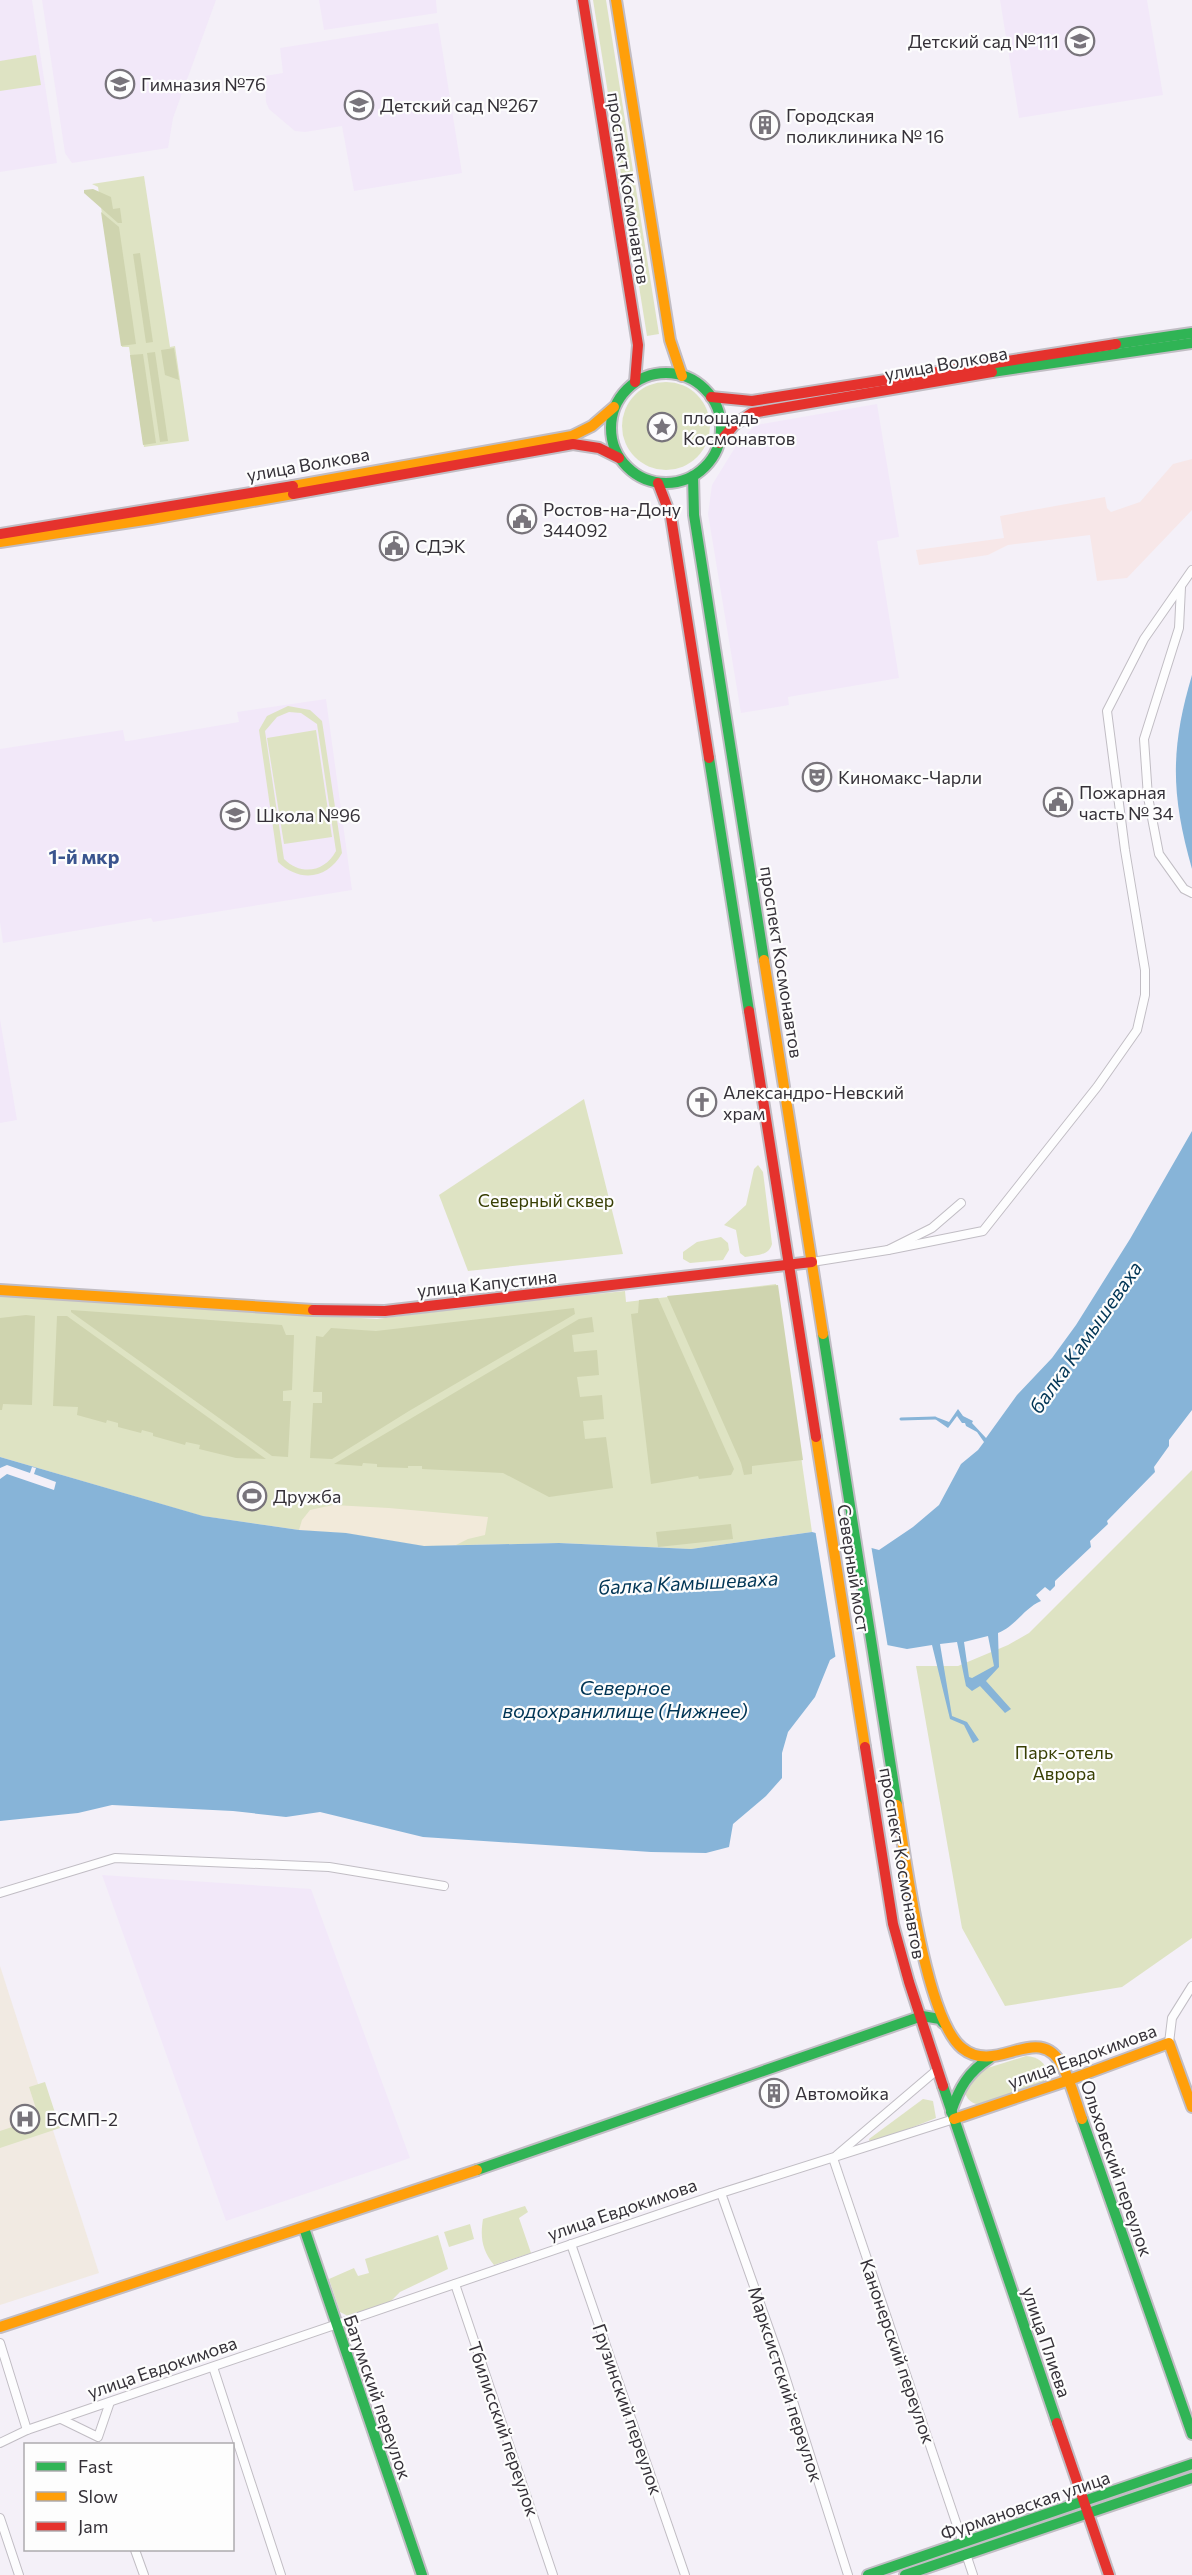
<svg xmlns="http://www.w3.org/2000/svg" width="1192" height="2575" font-family="Commissioner,sans-serif">
<style>
.built{fill:#f2e8f9}
.industrial{fill:#f7e7e8}
.medical{fill:#f1eae2}
.green{fill:#dee3c3;fill-rule:evenodd}
.forest{fill:#cfd4af}
.sand{fill:#f2eada}
.water{fill:#87b4d8;fill-rule:evenodd}
.pier{fill:#f4f0f8}
.lines{fill:none;stroke-linecap:round;stroke-linejoin:round}
.stream{stroke:#87b4d8;stroke-width:3}
.street-casing{stroke:#c1bdc4;stroke-width:10}
.fast-casing{stroke:#c1bdc4;stroke-width:14}
.slow-casing{stroke:#c1bdc4;stroke-width:14}
.jam-casing{stroke:#c1bdc4;stroke-width:14}
.street{stroke:#fdfdfe;stroke-width:8}
.fast{stroke:#30b455;stroke-width:10}
.slow{stroke:#ff9f0a;stroke-width:10}
.jam{stroke:#e5322d;stroke-width:10}
.labels{text-anchor:middle;dominant-baseline:central;stroke-width:4.5;stroke-linejoin:round;paint-order:stroke}
.poi-label{font-size:18px;fill:#353138;stroke:#fdfdfd;text-anchor:start}
.street-label{font-size:18px;fill:#353138;stroke:#fdfdfd}
.park-label{font-size:18px;fill:#383f04;stroke:#fdfdfd}
.neighbourhood-label{font-size:20px;font-weight:bold;fill:#3a548e;stroke:#fdfdfd}
.water-label{font-size:20px;font-style:italic;fill:#003555;stroke:#fdfdfd}
</style>
<rect width="100%" height="100%" fill="#f4f0f8"/>
<g class="built">
<path d="M0,0H32L57,163L0,172Z"/>
<path d="M42,0H216L173,118L168,148L72,163L65,153Z"/>
<path d="M319,0H436L437,13L324,30Z"/>
<path d="M1000,0H1147L1163,95L1019,118Z"/>
<path d="M438,23L462,173L354,191L342,126L305,132L295,131L269,109L266,102L265,76L283,73L280,48Z"/>
<path d="M877,404L899,537L877,541L899,678L788,697L789,705L741,713L708,514L712,485L739,441L756,425Z"/>
<path d="M326,699L352,890L153,922L151,918L3,943L0,922V749L123,730L125,741H128L239,722L237,712Z"/>
<path d="M0,1019L17,1120L0,1123Z"/>
<path d="M102,1875L311,1889L410,2158L226,2221Z"/>
</g>
<path class="industrial" d="M1192,459V510L1127,578L1097,581L1090,535L1008,545L988,555L919,565L916,550L1004,538L1000,516L1105,497L1107,508L1111,512L1140,502L1173,464Z"/>
<path class="medical" d="M0,1966L99,2273L0,2305Z"/>
<g class="green">
<path d="M593,0H606L659,334L647,336Z"/>
<path d="M36,55L41,85L0,91V61Z"/>
<path d="M144,176L170,347L175,346L189,441L144,447L129,347H122L98,187L92,184Z"/>
<circle cx="666" cy="426" r="44"/>
<path d="M288,706L310,710L322,721L342,853C328,879 300,883 278,862L259,730L267,716ZM289,712L301,713L317,724L336,851C325,872 301,876 284,859L265,731L277,717Z"/>
<path d="M316,730L332,837L284,844L267,738Z"/>
<path d="M584,1099L623,1254L468,1271L439,1195Z"/>
<path d="M758,1165L763,1172L772,1244C769,1256 756,1255 745,1257L740,1253L736,1230L724,1225L746,1205L754,1169Z"/>
<path d="M721,1237L728,1243L729,1250L723,1260L690,1263L683,1259V1252L697,1242Z"/>
<path d="M776,1284L812,1532L691,1549L559,1543L424,1546L346,1533L299,1530L202,1516L0,1457V1296L377,1319L481,1306L625,1291L626,1302Z"/>
<path d="M1192,1470V1938L1122,1987L1005,2006L962,1928L916,1666H958L1008,1645L1029,1633Z"/>
<path d="M1026,2056C1043,2057 1052,2069 1042,2084L982,2105C972,2104 966,2100 964,2089L978,2071Z"/>
<path d="M45,2082L60,2128L0,2148V2131L39,2118L29,2087Z"/>
<path d="M923,2099L933,2101L936,2118L870,2144L869,2139Z"/>
<path d="M525,2206L528,2212L519,2218L531,2253L494,2265C482,2250 480,2237 483,2219Z"/>
<path d="M470,2224L474,2239L449,2247L444,2232Z"/>
<path d="M438,2235L448,2269L400,2292L389,2303L348,2316L340,2312L329,2279L354,2268L358,2276L369,2273L365,2259Z"/>
</g>
<g class="forest">
<path d="M93,189L111,197L113,209L120,208L122,223H118L84,193V190Z"/>
<path d="M101,212L119,227L136,344L121,346Z"/>
<path d="M140,253L153,342L146,343L133,254Z"/>
<path d="M174,348L179,380L165,375L161,350Z"/>
<path d="M155,352L168,441L160,442L147,353Z"/>
<path d="M143,354L156,443L143,445L130,355Z"/>
<path d="M778,1285L803,1460L752,1466V1474L744,1475L741,1463L667,1296Z"/>
<path d="M658,1298L734,1469L731,1475L699,1479L698,1476L651,1484L631,1314L638,1313L639,1300Z"/>
<path d="M574,1308L575,1314L409,1411L332,1459L310,1458L313,1403H322V1392H313L316,1336L323,1337L331,1328L376,1331Z"/>
<path d="M71,1310L282,1325L286,1335H294L292,1390L283,1391V1401H291L288,1457L272,1456L71,1312Z"/>
<path d="M26,1315L35,1316L32,1405L3,1404L2,1410H0V1318Z"/>
<path d="M57,1316H67L266,1459L236,1458L199,1449L200,1445L186,1442L185,1445L153,1436V1433L142,1430L141,1433L118,1427V1423L107,1420L106,1423L77,1415L78,1407L53,1406Z"/>
<path d="M592,1317L594,1332L572,1335L574,1352L597,1350L599,1375L577,1377L580,1397L602,1395L604,1419L583,1421L585,1439L606,1437L613,1488L549,1497L503,1473L422,1469V1466H408V1468L377,1467V1464L363,1463L362,1466L334,1464L579,1319Z"/>
<path d="M731,1524L733,1539L658,1547L656,1532Z"/>
</g>
<path class="sand" d="M333,1505L389,1508L488,1517L485,1535L468,1539L456,1545L424,1546L346,1533L299,1530L302,1520L310,1510Z"/>
<g class="water">
<path d="M1192,675V869C1171,795 1170,749 1192,675Z"/>
<path d="M1192,1131V1410L1169,1440V1446L1154,1467L1155,1472L1107,1521L1108,1524L1090,1541L1091,1547L1055,1581V1586L1050,1591L1045,1587L1036,1595L1041,1601C1024,1608 1015,1627 998,1633L999,1667L986,1681L1011,1709L1005,1713L980,1686L972,1691L966,1686L957,1642L940,1644L952,1716L967,1722L979,1740L973,1743L964,1725L950,1719L932,1645L907,1649L862,1640L830,1660L815,1697L788,1732L782,1753V1778L766,1796L733,1824L729,1847L706,1853L651,1852L423,1837L320,1812L286,1817L233,1811L112,1805L78,1813L0,1821V1457L203,1516L299,1530L346,1533L424,1546L559,1543L691,1549L812,1532L879,1550L913,1527L939,1505L961,1464L978,1450L984,1442L977,1432L966,1426L965,1423H962L957,1416L948,1428L935,1419L936,1417L949,1422L958,1409L963,1416L973,1421L972,1423L986,1438L1017,1395L1052,1358L1076,1325L1130,1239ZM988,1636L994,1666L972,1678L969,1677L964,1642Z"/>
</g>
<g class="pier">
<path d="M7,1465L30,1473L32,1467L36,1468L34,1474L56,1482L54,1490L7,1474L0,1479V1468Z"/>
<path d="M815,1529L871,1545L888,1648L863,1644L836,1660Z"/>
</g>
<g class="lines">
<path class="stream" d="M901,1419L935,1418"/>
<g class="street-casing">
<g id="street">
<path d="M1181,587L1179,628L1144,739L1148,797L1159,854L1184,889L1192,893"/>
<path d="M888,1250L983,1231L1097,1087L1137,1030L1145,995V970L1125,850L1107,711L1144,639L1192,570"/>
<path d="M812,1262L888,1250L932,1228L961,1203"/>
<path d="M0,1893L115,1858L329,1867L444,1886"/>
<path d="M1169,2043L1172,2018L1192,1986"/>
<path d="M837,2155L938,2069"/>
<path d="M833,2158L963,2543"/>
<path d="M721,2193L779,2357L848,2575"/>
<path d="M571,2244L685,2575"/>
<path d="M455,2284L553,2575"/>
<path d="M0,2343L27,2430"/>
<path d="M213,2367L281,2575"/>
<path d="M61,2419L98,2437L110,2402"/>
<path d="M0,2443L27,2430L721,2193L954,2119"/>
<path d="M0,2518L19,2575"/>
<path d="M135,2550L144,2575"/>
<path d="M966,2554L973,2575"/>
</g>
</g>
<g class="fast-casing">
<g id="fast">
<path d="M1116,344L1192,333"/>
<path d="M992,372L1192,343"/>
<circle cx="666" cy="428" r="55"/>
<path d="M693,476L694,515L764,960"/>
<path d="M709,758L749,1011"/>
<path d="M823,1334L897,1805"/>
<path d="M943,2086L1057,2423"/>
<path d="M951,2112C959,2088 968,2072 990,2058"/>
<path d="M1082,2119L1192,2434"/>
<path d="M477,2170L922,2016L940,2019L943,2023"/>
<path d="M304,2228L422,2575"/>
<path d="M868,2575L1192,2464"/>
<path d="M905,2575L1192,2478"/>
</g>
</g>
<g class="slow-casing">
<g id="slow">
<path d="M616,0L670,340L682,376"/>
<path d="M293,486L572,436L592,426L614,407"/>
<path d="M0,542L151,519L293,494"/>
<path d="M764,960L823,1334"/>
<path d="M0,1290L313,1310"/>
<path d="M816,1437L865,1747"/>
<path d="M897,1805C905,1856 925,2018 962,2048C997,2077 1039,2019 1063,2067C1071,2083 1076,2102 1082,2119"/>
<path d="M1069,2080L1169,2043L1192,2107"/>
<path d="M954,2119L1069,2080"/>
<path d="M0,2327L477,2170"/>
</g>
</g>
<g class="jam-casing">
<g id="jam">
<path d="M583,0L638,345L635,382"/>
<path d="M711,397L752,401L1116,344"/>
<path d="M719,443L734,425L752,413L992,372"/>
<path d="M658,483L671,517L709,758"/>
<path d="M293,494L573,444L599,448L619,458"/>
<path d="M0,534L293,486"/>
<path d="M749,1011L816,1437"/>
<path d="M313,1310L385,1311L812,1262"/>
<path d="M865,1747L893,1924L909,1982L943,2086"/>
<path d="M1057,2423L1109,2575"/>
</g>
</g>
<use href="#street" class="street"/>
<use href="#fast" class="fast"/>
<use href="#slow" class="slow"/>
<use href="#jam" class="jam"/>
</g>
<defs>
<g id="school-ring" transform="scale(1.5)"><circle r="9.5" fill="#fdfdfd" stroke="#78747b" stroke-width="1.5"/><path d="M0-5L7-2L0 1L-7-2ZM-4 1L0 2.5L4 1V4Q0 6-4 4Z" fill="#78747b"/></g>
<g id="building-ring" transform="scale(1.5)"><circle r="9.5" fill="#fdfdfd" stroke="#78747b" stroke-width="1.5"/><path d="M-4-6H4V6H1V3H-1V6H-4ZM-2.5-4.3h1.7v1.8h-1.7ZM.8-4.3h1.7v1.8H.8ZM-2.5-1h1.7V.8h-1.7ZM.8-1h1.7V.8H.8Z" fill="#78747b"/></g>
<g id="sight-ring" transform="scale(1.5)"><circle r="9.5" fill="#fdfdfd" stroke="#78747b" stroke-width="1.5"/><path d="M0-6L1.8-2.2L6-1.7L2.9 1.2L3.7 5.4L0 3.3L-3.7 5.4L-2.9 1.2L-6-1.7L-1.8-2.2Z" fill="#78747b"/></g>
<g id="civic-ring" transform="scale(1.5)"><circle r="9.5" fill="#fdfdfd" stroke="#78747b" stroke-width="1.5"/><path d="M-.6-6.5H3V-4.5H.6V-3L4-1V1h2V6H-6V1h2V-1L-.6-3ZM-1.2 2.5V6h2.4V2.5Z" fill="#78747b"/></g>
<g id="theatre-ring" transform="scale(1.5)"><circle r="9.5" fill="#fdfdfd" stroke="#78747b" stroke-width="1.5"/><path d="M-5-5.5Q0-4 5-5.5V0Q5 5 0 6Q-5 5-5 0ZM-3.3-2.5H-1v1.5H-3.3ZM1-2.5H3.3v1.5H1ZM-2.8 1Q0 5.5 2.8 1Z" fill="#78747b"/></g>
<g id="church-ring" transform="scale(1.5)"><circle r="9.5" fill="#fdfdfd" stroke="#78747b" stroke-width="1.5"/><path d="M-1.2-6h2.4v3.5h3.3v2.4h-3.3V6h-2.4V-.1h-3.3v-2.4h3.3Z" fill="#78747b"/></g>
<g id="stadium-ring" transform="scale(1.5)"><circle r="9.5" fill="#fdfdfd" stroke="#78747b" stroke-width="1.5"/><path d="M0-5a6.5 5 0 1 0 0 10a6.5 5 0 1 0 0-10ZM-3.5-1.8h7v3.6h-7Z" fill="#78747b"/></g>
<g id="hospital-ring" transform="scale(1.5)"><circle r="9.5" fill="#fdfdfd" stroke="#78747b" stroke-width="1.5"/><path d="M-5-5h3v3.5h4V-5h3V5h-3V1.5h-4V5h-3Z" fill="#78747b"/></g>
</defs>
<g fill-rule="evenodd">
<use href="#school-ring" x="1080" y="41"/>
<use href="#school-ring" x="120" y="84"/>
<use href="#school-ring" x="359" y="105"/>
<use href="#building-ring" x="765" y="125"/>
<use href="#sight-ring" x="662" y="427"/>
<use href="#civic-ring" x="522" y="519"/>
<use href="#civic-ring" x="394" y="546"/>
<use href="#theatre-ring" x="817" y="777"/>
<use href="#civic-ring" x="1058" y="802"/>
<use href="#school-ring" x="235" y="815"/>
<use href="#church-ring" x="702" y="1102"/>
<use href="#stadium-ring" x="252" y="1496"/>
<use href="#building-ring" x="774" y="2093"/>
<use href="#hospital-ring" x="25" y="2119"/>
</g>
<g class="labels">
<g class="poi-label">
<text x="1059" y="41" text-anchor="end">Детский сад №111</text>
<text x="141" y="84">Гимназия №76</text>
<text x="380" y="105">Детский сад №267</text>
<text x="786" y="115">Городская<tspan x="786" dy="21">поликлиника № 16</tspan></text>
<text x="683" y="417">площадь<tspan x="683" dy="21">Космонавтов</tspan></text>
<text x="543" y="509">Ростов-на-Дону<tspan x="543" dy="21">344092</tspan></text>
<text x="415" y="546">СДЭК</text>
<text x="838" y="777">Киномакс-Чарли</text>
<text x="1079" y="792">Пожарная<tspan x="1079" dy="21">часть № 34</tspan></text>
<text x="256" y="815">Школа №96</text>
<text x="723" y="1092">Александро-Невский<tspan x="723" dy="21">храм</tspan></text>
<text x="273" y="1496">Дружба</text>
<text x="795" y="2093">Автомойка</text>
<text x="46" y="2119">БСМП-2</text>
</g>
<g class="street-label">
<text transform="translate(629 188) rotate(81)">проспект Космонавтов</text>
<text transform="translate(946 363) rotate(-10)">улица Волкова</text>
<text transform="translate(308 464) rotate(-10)">улица Волкова</text>
<text transform="translate(782 962) rotate(81)">проспект Космонавтов</text>
<text transform="translate(487 1283) rotate(-6)">улица Капустина</text>
<text transform="translate(854 1568) rotate(81)">Северный мост</text>
<text transform="translate(903 1863) rotate(80)">проспект Космонавтов</text>
<text transform="translate(1082 2056) rotate(-20)">улица Евдокимова</text>
<text transform="translate(1117 2168) rotate(71)">Ольховский переулок</text>
<text transform="translate(622 2209) rotate(-19)">улица Евдокимова</text>
<text transform="translate(1047 2342) rotate(71)">улица Плиева</text>
<text transform="translate(898 2351) rotate(71)">Канонерский переулок</text>
<text transform="translate(162 2367) rotate(-19)">улица Евдокимова</text>
<text transform="translate(786 2384) rotate(72)">Марксистский переулок</text>
<text transform="translate(378 2397) rotate(71)">Батумский переулок</text>
<text transform="translate(628 2409) rotate(71)">Грузинский переулок</text>
<text transform="translate(504 2429) rotate(71)">Тбилисский переулок</text>
<text transform="translate(1025 2505) rotate(-19)">Фурмановская улица</text>
</g>
<g class="park-label">
<text x="546" y="1200">Северный сквер</text>
<text x="1064" y="1752">Парк-отель<tspan x="1064" dy="21">Аврора</tspan></text>
</g>
<g class="neighbourhood-label">
<text x="84" y="856">1-й мкр</text>
</g>
<g class="water-label">
<text transform="translate(1085 1337) rotate(-55)">балка Камышеваха</text>
<text transform="translate(688 1582) rotate(-3)">балка Камышеваха</text>
<text x="625" y="1687">Северное<tspan x="625" dy="23">водохранилище (Нижнее)</tspan></text>
</g>
</g>
<rect x="24" y="2443" width="210" height="108" fill="#fdfdfd" stroke="#adabae" stroke-width="1.5"/>
<rect x="36" y="2462" width="30" height="9" fill="#30b455" stroke="#adabae" stroke-width="1.5"/>
<text x="78" y="2473" font-size="18" fill="#353138">Fast</text>
<rect x="36" y="2492" width="30" height="9" fill="#ff9f0a" stroke="#adabae" stroke-width="1.5"/>
<text x="78" y="2503" font-size="18" fill="#353138">Slow</text>
<rect x="36" y="2522" width="30" height="9" fill="#e5322d" stroke="#adabae" stroke-width="1.5"/>
<text x="78" y="2533" font-size="18" fill="#353138">Jam</text>
</svg>
